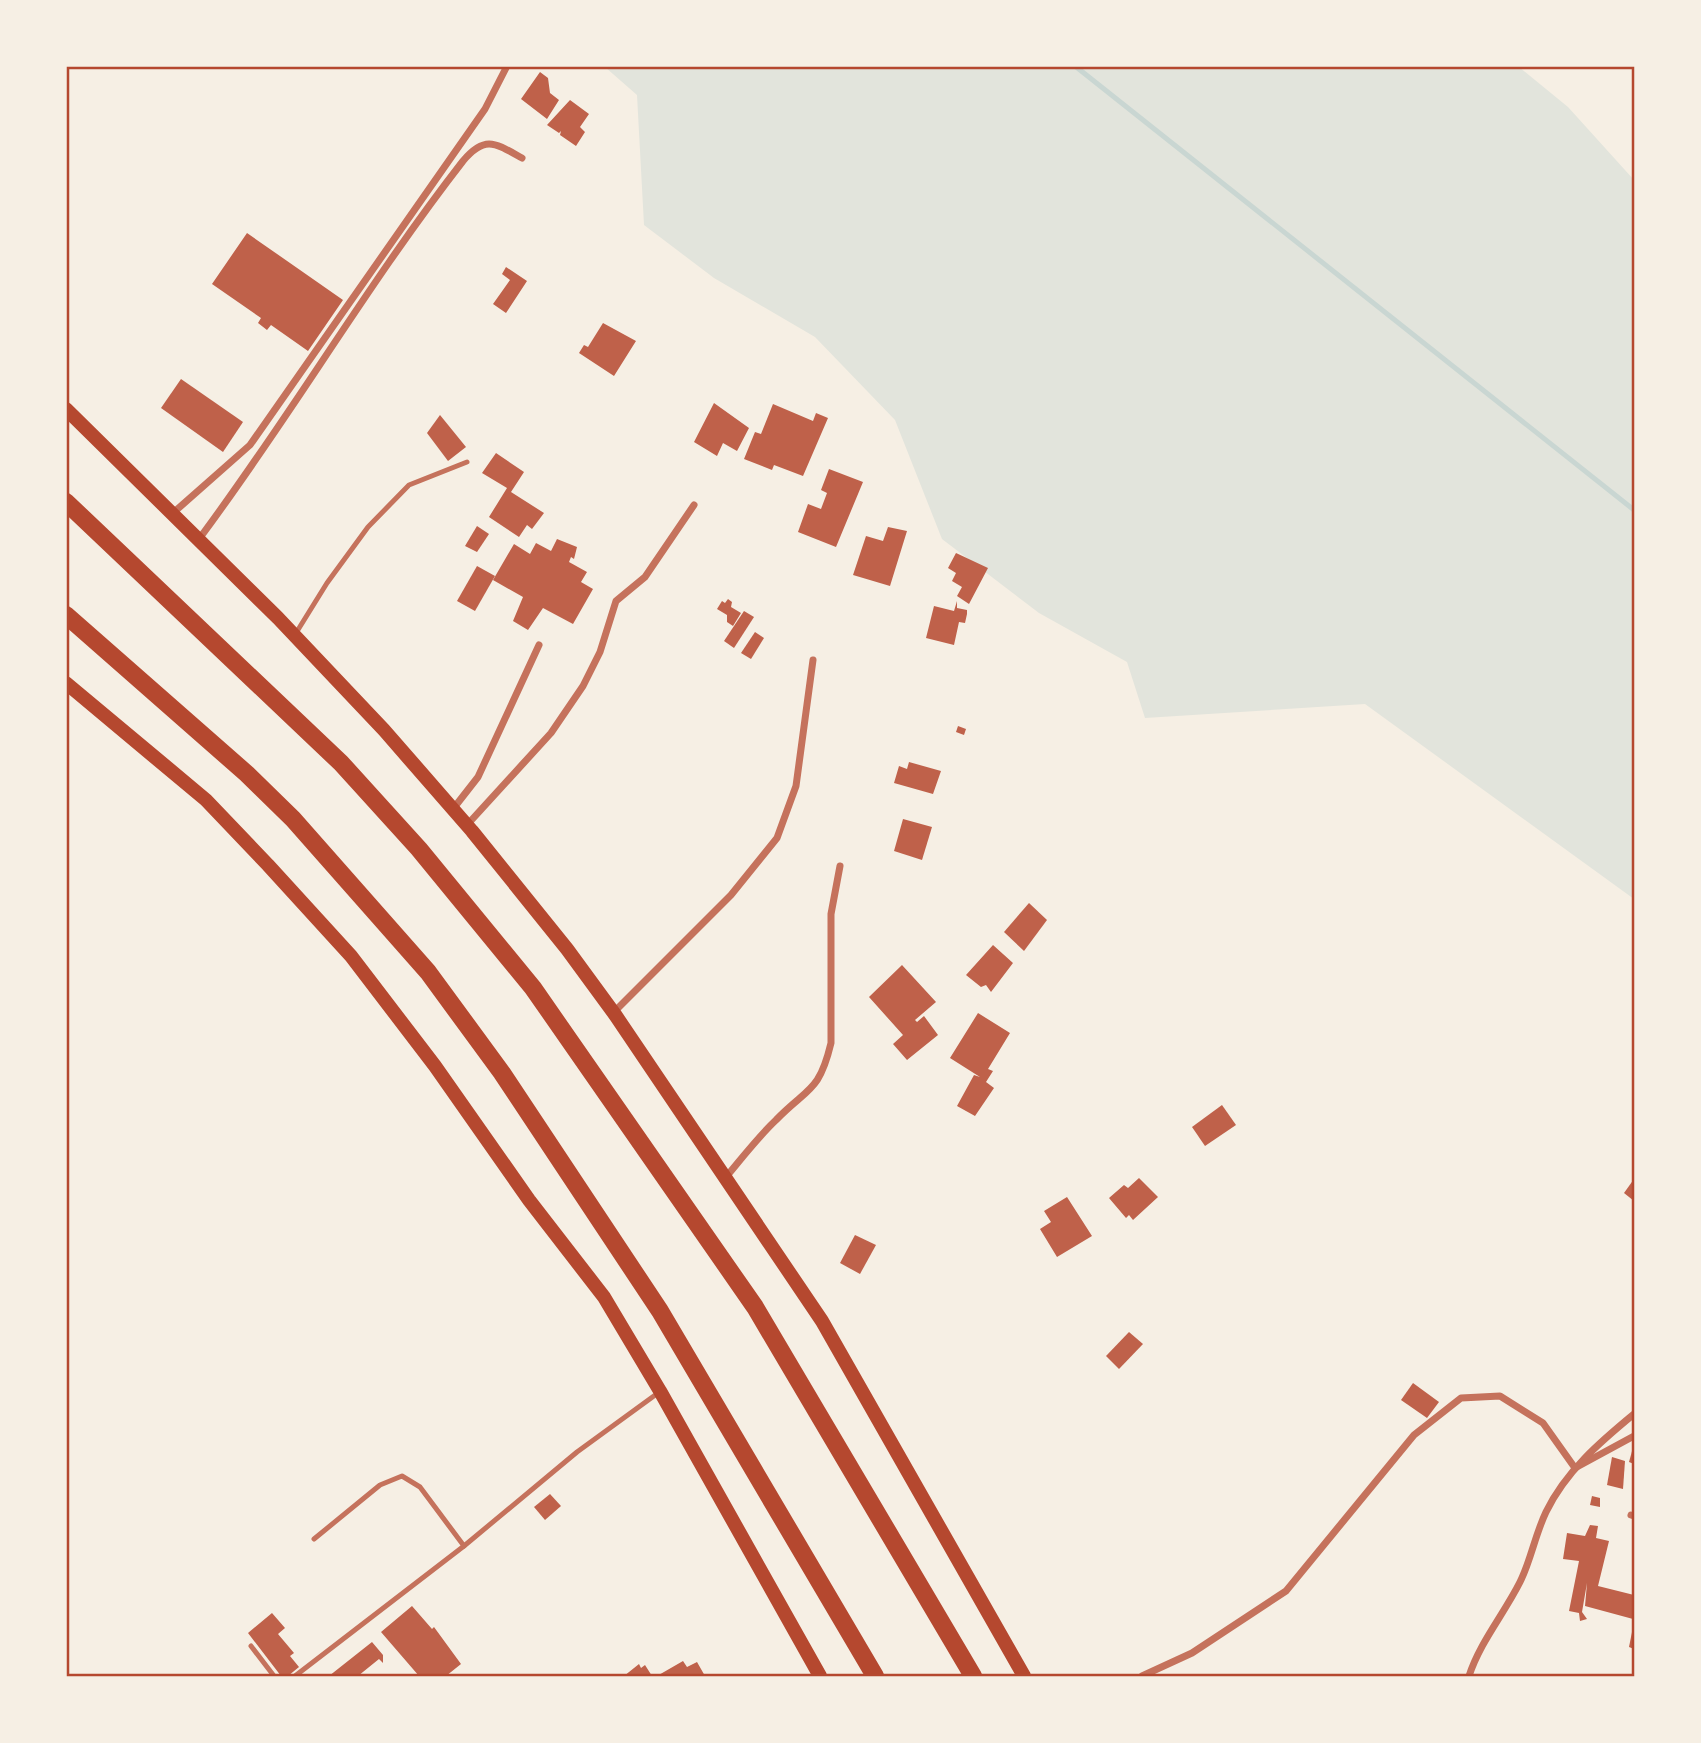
<svg xmlns="http://www.w3.org/2000/svg" width="1701" height="1743" font-family="'Asap Condensed',sans-serif">
<style>
.green{fill:#e2e4dc}
.lines{fill:none;stroke-linecap:round;stroke-linejoin:round}
.stream{stroke:#c9d6d2;stroke-width:5}
.building{fill:#bf614a}
.service{stroke:#c5725c;stroke-width:5}
.minor{stroke:#c5725c;stroke-width:7}
.secondary{stroke:#b5482f;stroke-width:14}
.trunk{stroke:#b5482f;stroke-width:18}
.neatline{fill:none;stroke:#b5482f;stroke-width:2.5}
</style>
<rect width="100%" height="100%" fill="#f6efe4"/>
<path class="green" d="M605,67H1519L1568,107L1634,180V899L1365,704L1145,718L1127,662L1039,613L942,539L895,420L815,337L714,278L644,225L637,95Z"/>
<g class="lines">
<path class="stream" d="M1075,66L1634,510"/>
</g>
<g class="building">
<path d="M540,72L548,78L550,93L559,100L547,119L521,99Z"/>
<path d="M570,100L589,114L580,127L585,132L576,146L560,135L561,131L559,133L547,125Z"/>
<path d="M247,233L343,300L308,351L271,325L267,330L258,323L261,318L212,284Z"/>
<path d="M506,267L527,281L506,313L493,304L510,280L502,274Z"/>
<path d="M603,323L636,341L614,376L579,353L584,345L588,347Z"/>
<path d="M181,379L243,422L223,452L161,408Z"/>
<path d="M714,403L749,428L737,451L723,443L717,456L694,442Z"/>
<path d="M773,404L813,421L816,413L828,418L803,476L774,465L772,470L744,459L755,432L761,434Z"/>
<path d="M440,415L466,447L448,461L427,433Z"/>
<path d="M496,453L524,472L511,492L544,513L532,529L527,525L519,537L489,517L507,488L482,473Z"/>
<path d="M829,469L863,482L836,547L798,532L808,504L821,509L827,493L821,490Z"/>
<path d="M477,526L489,534L477,552L465,546Z"/>
<path d="M888,527L907,531L890,586L853,575L866,536L883,541Z"/>
<path d="M557,539L577,547L574,559L571,557L569,562L587,572L581,582L593,589L573,624L543,608L528,630L513,621L523,597L493,580L514,544L530,554L536,543L551,551Z"/>
<path d="M956,553L988,568L969,604L957,596L962,587L952,581L956,573L948,568Z"/>
<path d="M477,566L495,576L475,611L457,601Z"/>
<path d="M728,599L732,602L731,607L741,613L733,626L727,622V615L717,609L722,601L725,603Z"/>
<path d="M957,601V608L967,610V614L965,623L959,622L954,645L926,638L934,606L954,611Z"/>
<path d="M744,611L754,617L734,648L724,641Z"/>
<path d="M755,632L764,638L751,659L741,653Z"/>
<path d="M958,726L966,729L964,735L956,732Z"/>
<path d="M909,762L941,771L933,794L894,783L899,766L907,769Z"/>
<path d="M903,819L932,827L922,860L894,851Z"/>
<path d="M1029,903L1047,920L1024,951L1004,932Z"/>
<path d="M993,945L1013,963L991,992L986,985L981,987L966,975Z"/>
<path d="M902,965L936,1002L915,1020L917,1022L924,1016L938,1035L907,1060L893,1044L903,1035L869,997Z"/>
<path d="M978,1013L1010,1033L988,1069L993,1071L986,1082L994,1088L975,1116L957,1106L974,1075L980,1077L950,1058Z"/>
<path d="M1222,1105L1236,1125L1205,1146L1192,1127Z"/>
<path d="M1139,1178L1158,1197L1133,1220L1129,1215L1126,1218L1109,1198L1124,1185L1128,1188Z"/>
<path d="M1634,1179V1201L1624,1193Z"/>
<path d="M1067,1197L1092,1236L1057,1257L1040,1229L1051,1222L1044,1211Z"/>
<path d="M855,1235L876,1245L860,1274L840,1263Z"/>
<path d="M1129,1332L1143,1344L1119,1369L1106,1356Z"/>
<path d="M1413,1383L1439,1402L1427,1418L1401,1400Z"/>
<path d="M1634,1444V1464L1629,1462Z"/>
<path d="M1612,1457L1625,1461L1623,1489L1607,1485Z"/>
<path d="M550,1494L561,1506L545,1520L534,1507Z"/>
<path d="M1592,1496L1600,1498V1507L1590,1505Z"/>
<path d="M1590,1525L1598,1526L1596,1538L1609,1541L1598,1586L1634,1595L1633,1619L1585,1606L1587,1583L1582,1612L1587,1619L1580,1621L1579,1613L1569,1611L1579,1561L1563,1559L1567,1533L1585,1536Z"/>
<path d="M412,1606L432,1629L434,1627L461,1664L446,1676H419L381,1632Z"/>
<path d="M272,1613L285,1628L278,1634L294,1653L290,1656L299,1667L288,1676H281L248,1633Z"/>
<path d="M1634,1622V1649L1629,1647Z"/>
<path d="M372,1642L383,1655V1663L379,1659L358,1676H329Z"/>
<path d="M683,1661L687,1667L697,1662L705,1676H657Z"/>
<path d="M639,1664L641,1668L645,1665L652,1676H624Z"/>
</g>
<g class="lines">
<g class="service">
<path d="M296,633L327,583L368,527L409,485L467,462"/>
<path d="M314,1539L380,1485L402,1476L420,1487L464,1546"/>
<path d="M251,1646L274,1676"/>
<path d="M295,1676L464,1546L577,1452L658,1393"/>
</g>
<g class="minor">
<path d="M173,513L250,445L485,109L507,66"/>
<path d="M199,539C291,416 368,283 463,161C485,135 495,143 522,158"/>
<path d="M453,809L478,777L539,645"/>
<path d="M467,825L551,733L583,686L600,652L616,601L645,577L694,505"/>
<path d="M614,1012L731,895L777,838L796,786L813,660"/>
<path d="M726,1177C742,1158 758,1137 776,1120C808,1087 819,1093 831,1043V914L840,866"/>
<path d="M1631,1515L1634,1516"/>
<path d="M1142,1676L1192,1653L1286,1591L1414,1435L1461,1398L1500,1396L1543,1423L1575,1468L1634,1436"/>
<path d="M1469,1676C1480,1642 1504,1614 1520,1582C1531,1560 1535,1535 1546,1512C1566,1471 1600,1442 1634,1414"/>
</g>
<g class="secondary">
<path d="M66,409L278,618L384,730L472,831L567,949L616,1016L822,1321L1024,1676"/>
<path d="M66,683L206,800L268,865L351,956L435,1066L529,1200L604,1297L660,1391L820,1676"/>
</g>
<g class="trunk">
<path d="M66,502L341,763L419,849L533,988L755,1307L973,1676"/>
<path d="M66,615L247,774L293,819L428,972L502,1073L660,1311L875,1676"/>
</g>
</g>
<rect width="1701" height="1743" fill="none" stroke="#f6efe4" stroke-width="136"/>
<rect x="68" y="68" width="1565" height="1607" class="neatline"/>
</svg>
